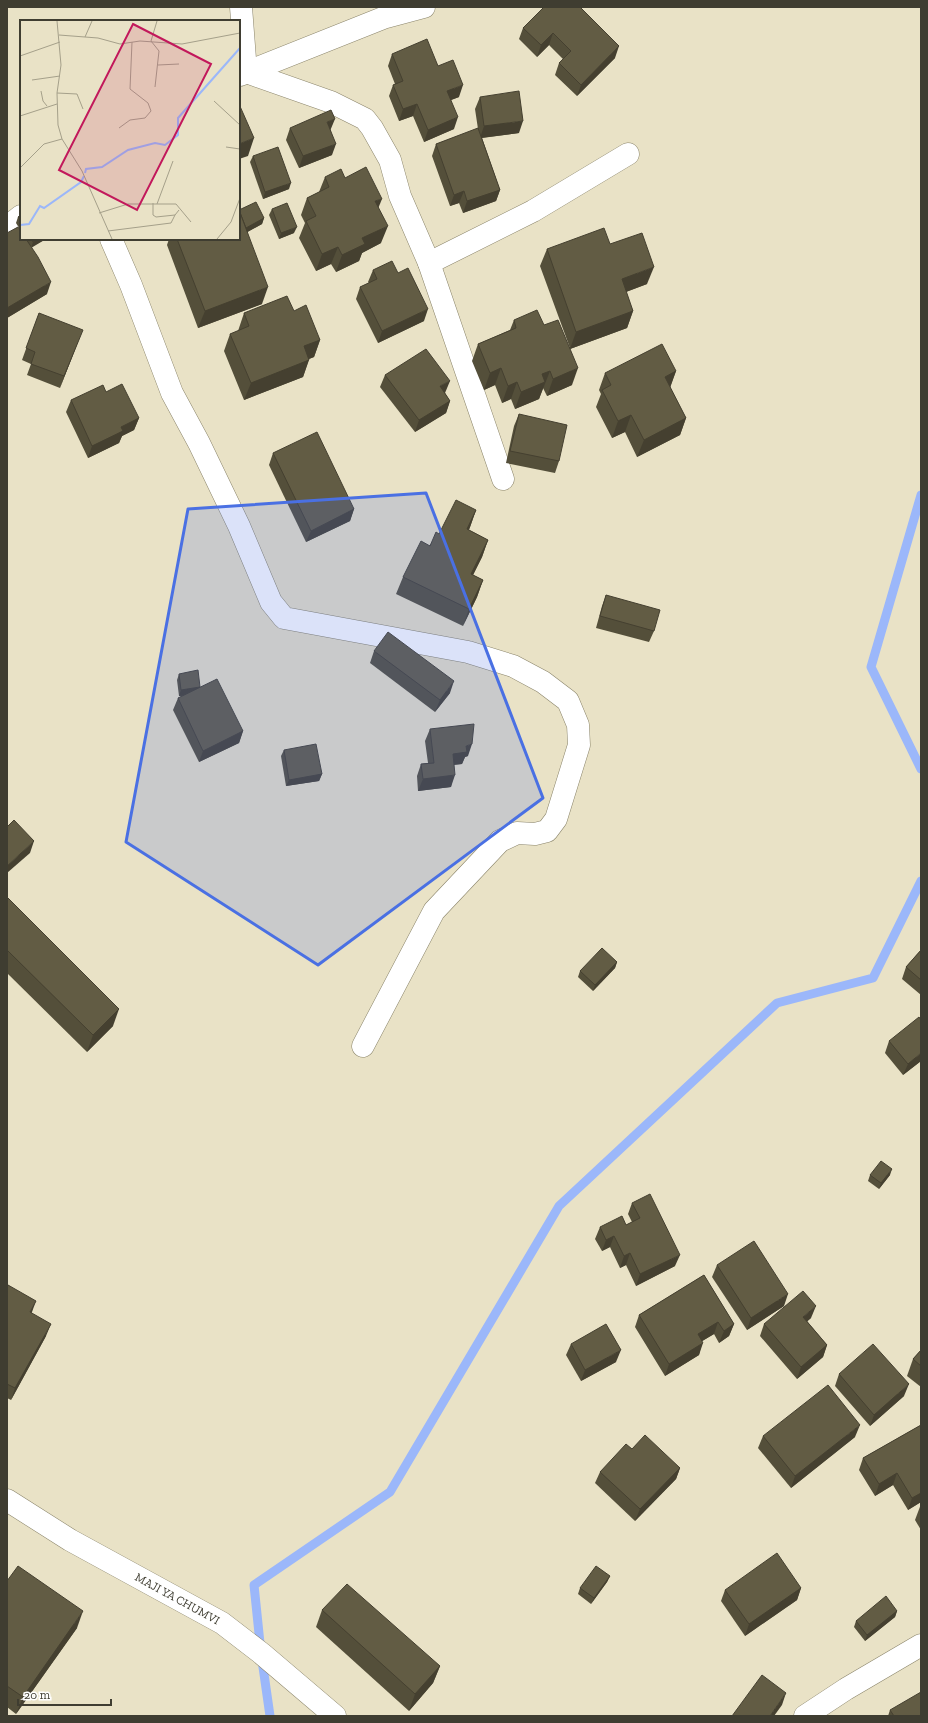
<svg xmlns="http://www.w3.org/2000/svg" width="928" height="1723" font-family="'Zilla Slab',serif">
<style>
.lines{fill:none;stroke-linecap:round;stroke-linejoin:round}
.stream{stroke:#9bb7fa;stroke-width:9}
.street-casing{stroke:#8a846a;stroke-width:23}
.street{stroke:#fff;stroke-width:22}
.wall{fill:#544f3a}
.shaded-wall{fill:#454030}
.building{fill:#625c44;stroke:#454030}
.marked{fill:#4a70e3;fill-opacity:0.2;stroke:#4a70e3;stroke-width:3;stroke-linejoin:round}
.labels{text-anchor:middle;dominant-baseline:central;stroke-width:4;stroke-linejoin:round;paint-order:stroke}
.street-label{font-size:12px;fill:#3f3d31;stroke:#fff}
.inset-river{fill:none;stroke:#9bb7fa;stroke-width:2}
.inset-road{fill:none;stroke:#a5a08a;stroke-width:1}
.view{fill:#c2185b;fill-opacity:0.15;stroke:#c2185b;stroke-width:2}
.inset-edge{fill:none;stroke:#3f3d31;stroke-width:2}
</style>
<rect width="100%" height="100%" fill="#e9e2c6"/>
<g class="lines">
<g class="stream">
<path d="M921,495L871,667L921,769"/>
<path d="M270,1716L261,1653L254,1585L390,1492L559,1206L777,1003L873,978L921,881"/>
</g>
<g class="street-casing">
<g id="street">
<path d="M241,7L246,72L331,102L365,119L372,128L390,160L400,196L429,263L503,479"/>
<path d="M240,75L383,18L424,7"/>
<path d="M7,227L21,216"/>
<path d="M111,239L131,285L172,393L199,443L239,526L271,602L284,618L468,652L513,666L543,682L568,701L578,725L579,745L556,819L547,831L535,834L517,833L500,841L434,911L363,1046"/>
<path d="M429,263L533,211L628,154"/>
<path id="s1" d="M7,1500L70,1540L222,1623L261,1653L335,1716"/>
<path d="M805,1716L846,1689L921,1645"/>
</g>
</g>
<use href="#street" class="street"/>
</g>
<g class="wall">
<path d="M544,7L615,58L577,96L555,75L559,63L563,59L549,45L537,57L519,39L523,28Z"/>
<path d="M392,54L438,66L459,97L451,100L454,129L424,142L413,116L399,121L389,96L393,85L395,84L388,66Z"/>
<path d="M480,97L519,133L482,138L500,190L496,201L463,213L459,203L450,206L432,156L436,144L478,129L475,109Z"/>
<path d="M290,128L331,130L332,155L299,168L286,140Z"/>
<path d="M253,156L289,189L263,199L250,162Z"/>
<path d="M325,177L345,178L378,207L381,243L362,253L359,261L336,272L331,264L316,271L299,238L305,223L301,215L307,198L319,192Z"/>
<path d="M272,209L294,233L279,239L269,215Z"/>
<path d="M239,210L264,218L262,224L247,232L262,304L198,328L167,245L169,239H239Z"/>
<path d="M21,215V231L16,223L18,217Z"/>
<path d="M7,233L21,239H46L31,247L47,294L7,318Z"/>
<path d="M610,244L647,284L626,292L633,311L627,328L570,349L572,385L547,396L543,388L539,399L515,409L511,399L502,403L495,385L484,390L472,361L478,344L510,330L514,320L544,325L570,348L540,266L547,249Z"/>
<path d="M373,270L398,273L424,321L378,343L356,299L360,287L369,283L368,282Z"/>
<path d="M294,311L320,340L314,357L309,359L303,377L244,400L224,351L230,334L238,331L244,313Z"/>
<path d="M39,313L78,342L60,388L27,375L31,364L22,360Z"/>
<path d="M676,371L670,387L686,418L680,435L637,457L625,432L612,438L596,407L601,394L599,390L605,373Z"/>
<path d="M385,375L445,393L450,401L446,413L415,432L380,387Z"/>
<path d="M71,400L139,418L134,430L122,436L119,443L88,458L66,412Z"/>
<path d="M519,414L559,461L555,473L506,463L514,426Z"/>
<path d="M273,453L354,509L350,521L306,542L269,465Z"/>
<path d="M476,510L469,530L488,540L482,557L473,575L483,580L477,597L463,626L396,594L403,577L439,534Z"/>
<path d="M606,595L654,631L649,642L596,628L602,606Z"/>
<path d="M374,651L450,693L435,712L370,663Z"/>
<path d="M179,674L200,687L243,731L239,743L199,762L173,710L178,698L182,696H179L177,680Z"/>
<path d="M430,729L468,756L465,757L462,764L454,765L451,787L418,791L417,776L421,764L428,763L425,741Z"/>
<path d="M284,750L322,774L319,781L286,786L281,756Z"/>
<path d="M7,897L113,1026L87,1052L7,973Z"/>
<path d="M921,950V995L902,979L906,967Z"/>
<path d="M617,962L615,968L593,991L578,977L580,971Z"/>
<path d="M889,1041L921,1061L903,1075L885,1053Z"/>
<path d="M870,1175H890L879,1189L868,1181Z"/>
<path d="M632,1203L675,1266L636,1286L626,1265L620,1268L610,1247L602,1251L595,1239L600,1227L626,1225L632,1222L628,1214Z"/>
<path d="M717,1265L784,1306L747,1330L712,1277Z"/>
<path d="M704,1275L734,1324L729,1336L719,1343L714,1334L702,1341L699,1355L665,1376L635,1327L639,1315Z"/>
<path d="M7,1288L32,1313L46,1336L11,1400L7,1398Z"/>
<path d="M811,1318L807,1321L827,1345L823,1357L797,1379L760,1336L764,1324Z"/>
<path d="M571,1344L616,1362L581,1381L566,1355Z"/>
<path d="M921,1350V1387L907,1376L913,1359Z"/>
<path d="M839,1374L904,1396L870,1426L835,1386Z"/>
<path d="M921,1425V1502L908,1510L893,1485L875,1496L859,1470L863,1458Z"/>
<path d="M763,1436L855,1437L791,1488L758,1448Z"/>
<path d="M632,1449L680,1468L676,1479L635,1521L595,1483L600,1472Z"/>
<path d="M921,1504V1530L915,1520Z"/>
<path d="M610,1576L607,1582L591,1604L578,1594L580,1588Z"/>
<path d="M7,1581L77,1628L16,1714L7,1707Z"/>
<path d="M801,1588L797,1600L745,1636L721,1601L725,1590Z"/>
<path d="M322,1610L440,1666L433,1683L409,1711L316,1627Z"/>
<path d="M897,1611L895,1617L865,1641L854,1627L856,1621Z"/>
<path d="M890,1710L921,1716H888Z"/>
</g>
<g class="shaded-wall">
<path d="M553,33L549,45L537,57L541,45Z"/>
<path d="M619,46L615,58L577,96L581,85Z"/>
<path d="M463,85L459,97L443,103L447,91Z"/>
<path d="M417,104L413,116L399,121L403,109Z"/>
<path d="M458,117L454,129L424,142L428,130Z"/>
<path d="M335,119L330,131L327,122Z"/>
<path d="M523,121L519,133L480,138L484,126Z"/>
<path d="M254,138L248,156L239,159V144Z"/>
<path d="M336,144L332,155L299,168L303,156Z"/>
<path d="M291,183L289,189L263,199L265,192Z"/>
<path d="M500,190L496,201L463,213L467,201Z"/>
<path d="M464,191L459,203L450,206L454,195Z"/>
<path d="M382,199L375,216V201Z"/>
<path d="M264,218L262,224L244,234L246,228Z"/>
<path d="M388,226L381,243L362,253L359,261L336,272L342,255L362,238Z"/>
<path d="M297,227L294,233L279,239L281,233Z"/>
<path d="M38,239H46L31,248L33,242Z"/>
<path d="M338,247L331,264L316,271L322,254Z"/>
<path d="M654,267L647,284L615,296L622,279Z"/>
<path d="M51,282L47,294L7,318V308Z"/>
<path d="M268,287L262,304L198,328L205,311Z"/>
<path d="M428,309L424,321L378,343L382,331Z"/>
<path d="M633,311L627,328L570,349L576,332Z"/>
<path d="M83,330L78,342L60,388L64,376Z"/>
<path d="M320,340L314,357L298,363L304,346Z"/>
<path d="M309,360L303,377L244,400L251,383Z"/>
<path d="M501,368L495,385L484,390L490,373Z"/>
<path d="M578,368L572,385L547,396L553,379Z"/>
<path d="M550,371L539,399L515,409L521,392L542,374Z"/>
<path d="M676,371L670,388L665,377Z"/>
<path d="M450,381L445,393L436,398L440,386Z"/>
<path d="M517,382L511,399L502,403L508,386Z"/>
<path d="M450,401L446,413L415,432L419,420Z"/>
<path d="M631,415L625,432L612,438L618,421Z"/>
<path d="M139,418L134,430L122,436L119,443L88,458L92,446L121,427Z"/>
<path d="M686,418L680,435L637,457L644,440Z"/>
<path d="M354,509L350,521L306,542L311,531Z"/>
<path d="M476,510L470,527L461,546L467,529Z"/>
<path d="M488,540L482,557L465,591L471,574Z"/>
<path d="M483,580L477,597L463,626L469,609Z"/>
<path d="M454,681L450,693L435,712L440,700Z"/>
<path d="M200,687L198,693L179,696L181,690Z"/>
<path d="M243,731L239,743L199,762L203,751Z"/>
<path d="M472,744L468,756L465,757L462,764L449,765L453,754L466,746Z"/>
<path d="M322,774L319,781L286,786L289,780Z"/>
<path d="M455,775L451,787L418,791L423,779Z"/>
<path d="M34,841L30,853L7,873V866Z"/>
<path d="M617,962L615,968L593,991L595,985Z"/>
<path d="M119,1009L113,1026L87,1052L93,1035Z"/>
<path d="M921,1053V1061L903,1075L908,1064Z"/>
<path d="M892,1169L890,1175L879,1189L881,1183Z"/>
<path d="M614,1236L610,1247L602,1251L606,1240Z"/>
<path d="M630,1253L626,1265L620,1268L624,1256Z"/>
<path d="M680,1255L675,1266L636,1286L640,1274Z"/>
<path d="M788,1294L784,1306L747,1330L751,1318Z"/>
<path d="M36,1301L32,1312L26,1324L30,1312Z"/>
<path d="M816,1306L811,1318L799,1329L803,1317Z"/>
<path d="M718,1322L714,1334L694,1346L698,1334Z"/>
<path d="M51,1324L46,1336L11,1400L15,1388Z"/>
<path d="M734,1324L729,1336L719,1343L724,1331Z"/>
<path d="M703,1343L699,1355L665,1376L669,1364Z"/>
<path d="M827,1345L823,1357L797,1379L801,1367Z"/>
<path d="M621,1350L616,1362L581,1381L585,1370Z"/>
<path d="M909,1384L904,1396L870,1426L874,1415Z"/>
<path d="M860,1425L855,1437L791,1488L795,1476Z"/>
<path d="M680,1468L676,1479L635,1521L640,1509Z"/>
<path d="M897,1473L893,1485L875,1496L879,1484Z"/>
<path d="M921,1493V1502L908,1510L912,1498Z"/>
<path d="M610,1576L607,1582L591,1604L594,1598Z"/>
<path d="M801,1588L797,1600L745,1636L749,1624Z"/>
<path d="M83,1611L77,1628L16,1714L23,1697Z"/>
<path d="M897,1611L895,1617L865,1641L867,1635Z"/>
<path d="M440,1666L433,1683L409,1711L415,1694Z"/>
<path d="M786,1693L782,1705L774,1716H770Z"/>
</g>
<g class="building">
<path d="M544,7H580L619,46L581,85L559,63L571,51L553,33L541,45L523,28Z"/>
<path d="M427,39L438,66L453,60L463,85L447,91L458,117L428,130L417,104L403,109L393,85L403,81L392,54Z"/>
<path d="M519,91L523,121L484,126L480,97Z"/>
<path d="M239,104L254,138L239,144Z"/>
<path d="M331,110L335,119L327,122L336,144L303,156L290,128Z"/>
<path d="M478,128L500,190L467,201L464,191L454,195L436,144Z"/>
<path d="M278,147L291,183L265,192L253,156Z"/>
<path d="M366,167L382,199L375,201L388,226L362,238L365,244L342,255L338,247L322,254L306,221L316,216L307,198L329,187L325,177L341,169L345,178Z"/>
<path d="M256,202L264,218L246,228L239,210Z"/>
<path d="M287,203L297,227L281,233L272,209Z"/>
<path d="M239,210L268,287L205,311L177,239H239Z"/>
<path d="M21,215V221L18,217Z"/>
<path d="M18,227L21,232V239H26L38,257L51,282L7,308V233Z"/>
<path d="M604,228L610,244L642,233L654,267L622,279L633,311L576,332L547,249Z"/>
<path d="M31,239H38L33,242Z"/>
<path d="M392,261L398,273L408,268L428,309L382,331L360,287L377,279L373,270Z"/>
<path d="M287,296L294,311L306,305L320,340L304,346L309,360L251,383L230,334L249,326L244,313Z"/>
<path d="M537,310L544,325L558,320L578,368L553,379L550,371L542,374L545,382L521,392L517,382L508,386L501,368L490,373L478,344L516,328L514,320Z"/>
<path d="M39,313L83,330L64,376L31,364L35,352L26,348Z"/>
<path d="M662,344L676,371L665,377L686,418L644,440L631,415L618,421L602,390L611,385L605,373Z"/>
<path d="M426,349L450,381L440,386L450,401L419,420L385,375Z"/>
<path d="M122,384L139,418L121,427L123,431L92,446L71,400L103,385L106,392Z"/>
<path d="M519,414L567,425L559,461L510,451Z"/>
<path d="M317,432L354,509L311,531L273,453Z"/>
<path d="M456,500L476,510L467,529L488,540L471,574L483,580L469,609L403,577L421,541L430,546L436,532L439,534Z"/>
<path d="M606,595L660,610L654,631L600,616Z"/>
<path d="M388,632L454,681L440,700L374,651Z"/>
<path d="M198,670L200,687L181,690L179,674Z"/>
<path d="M217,679L243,731L203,751L178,698Z"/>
<path d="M474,724L472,744L466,746L467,752L453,754L455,775L423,779L421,764L434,763L430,729Z"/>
<path d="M316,744L322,774L289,780L284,750Z"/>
<path d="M14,820L34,841L7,866V827Z"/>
<path d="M7,897L119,1009L93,1035L7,950Z"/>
<path d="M602,948L617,962L595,985L580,971Z"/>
<path d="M921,950V980L906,967Z"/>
<path d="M919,1017L921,1020V1053L908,1064L889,1041Z"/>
<path d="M881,1161L892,1169L881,1183L870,1175Z"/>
<path d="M650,1194L680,1255L640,1274L630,1253L624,1256L614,1236L606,1240L600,1227L622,1216L626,1225L640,1218L632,1203Z"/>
<path d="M754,1241L788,1294L751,1318L717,1265Z"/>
<path d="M704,1275L734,1324L724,1331L718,1322L698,1334L703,1343L669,1364L639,1315Z"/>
<path d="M8,1285L36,1301L30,1312L51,1324L15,1388L7,1384V1288Z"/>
<path d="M803,1291L816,1306L803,1317L827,1345L801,1367L764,1324Z"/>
<path d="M606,1324L621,1350L585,1370L571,1344Z"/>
<path d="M873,1344L909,1384L874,1415L839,1374Z"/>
<path d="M921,1350V1366L913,1359Z"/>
<path d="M828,1385L860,1425L795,1476L763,1436Z"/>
<path d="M921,1425V1493L912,1498L897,1473L879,1484L863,1458Z"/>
<path d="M645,1435L680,1468L640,1509L600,1472L626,1444L632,1449Z"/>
<path d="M777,1553L801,1588L749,1624L725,1590Z"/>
<path d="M18,1566L83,1611L23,1697L7,1686V1581Z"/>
<path d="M596,1566L610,1576L594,1598L580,1588Z"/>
<path d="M347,1584L440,1666L415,1694L322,1610Z"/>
<path d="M886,1596L897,1611L867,1635L856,1621Z"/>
<path d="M762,1675L786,1693L770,1716H732Z"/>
<path d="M921,1692V1716H894L890,1710Z"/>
</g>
<path class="marked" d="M426,493L543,798L318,965L126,842L188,509Z"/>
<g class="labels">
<g class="street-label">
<text stroke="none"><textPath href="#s1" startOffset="197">MAJI YA CHUMVI</textPath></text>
</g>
</g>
<g transform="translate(20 20)">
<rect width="220" height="220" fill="#e9e2c6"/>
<path class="inset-river" d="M65,153L66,149L82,147L108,130L135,123L145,125L158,115V98L220,28M0,205L9,204L20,186L24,188L61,162L64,156"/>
<path class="inset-road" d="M37,1L41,45L37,73L38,105L42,119L62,151L92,219M39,15L78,18L100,24L120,21L162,24L220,13M65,17L72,1M0,36L40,22M138,45L159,44M12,60L40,56M135,67L139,31L131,21L137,1M21,71L23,81L27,86M37,73L57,74L63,89M194,81L220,105M0,96L37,84M99,108L110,100L125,98L131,91L128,83L110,69L112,22M206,127L220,129M0,148L24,124L42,119M133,183V195L136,197L155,195L159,190M137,184L153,141M79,193L108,184H156L171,202M88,211L151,203L155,195M197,219L211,202L220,178"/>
<path class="view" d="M113,4L191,44L117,190L39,150Z"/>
<rect width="220" height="220" class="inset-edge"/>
</g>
<rect width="928" height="1723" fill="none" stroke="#3f3d31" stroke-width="16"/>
<path d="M18 1699v6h93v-6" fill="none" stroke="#3f3d31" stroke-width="2"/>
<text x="24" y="1699" font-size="12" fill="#3f3d31" stroke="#ffffff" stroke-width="3" paint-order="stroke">20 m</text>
</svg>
